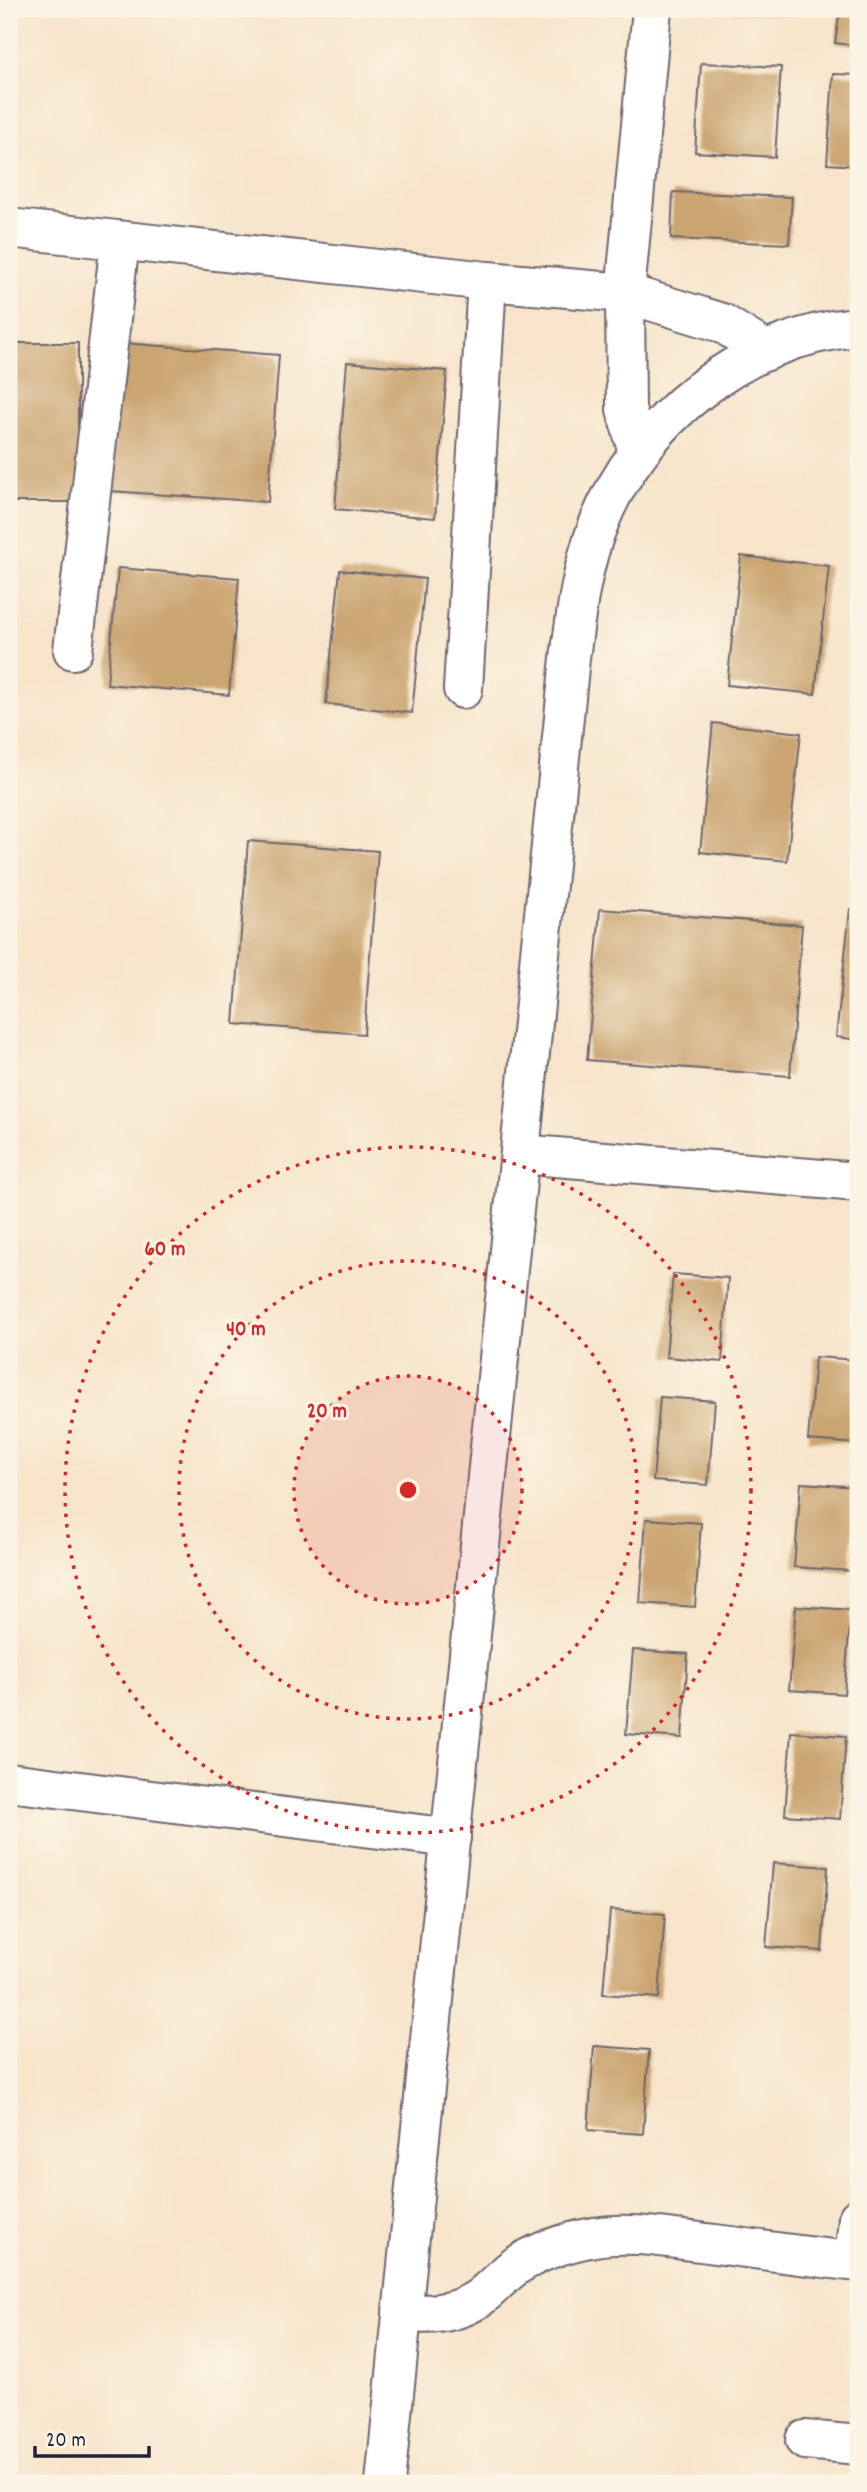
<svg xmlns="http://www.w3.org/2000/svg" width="867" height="2492" font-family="Dekko,sans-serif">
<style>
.building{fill:#caa471}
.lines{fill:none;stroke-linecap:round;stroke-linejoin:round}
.minor-casing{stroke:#6d666d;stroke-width:42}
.major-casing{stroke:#6d666d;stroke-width:42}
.minor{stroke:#fff;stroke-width:38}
.major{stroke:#fff;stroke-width:38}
.ring{fill:none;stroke:#d62828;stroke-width:3.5;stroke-dasharray:3.5 7}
.centre{fill:#d62828;stroke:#fcf5e5;stroke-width:3.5}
.ring-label{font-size:21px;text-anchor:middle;font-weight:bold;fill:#d62828;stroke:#fcf5e5;stroke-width:6;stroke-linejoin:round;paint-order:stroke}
</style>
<rect width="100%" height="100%" fill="#fcf5e5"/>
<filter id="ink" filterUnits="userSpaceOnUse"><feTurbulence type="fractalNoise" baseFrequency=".0143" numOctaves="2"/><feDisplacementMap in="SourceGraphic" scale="14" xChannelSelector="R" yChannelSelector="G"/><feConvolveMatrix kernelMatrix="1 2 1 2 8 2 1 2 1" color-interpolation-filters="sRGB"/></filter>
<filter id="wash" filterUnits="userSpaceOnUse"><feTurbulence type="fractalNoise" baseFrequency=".00686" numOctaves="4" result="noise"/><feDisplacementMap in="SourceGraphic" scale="28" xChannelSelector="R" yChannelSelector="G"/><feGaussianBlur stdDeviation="1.57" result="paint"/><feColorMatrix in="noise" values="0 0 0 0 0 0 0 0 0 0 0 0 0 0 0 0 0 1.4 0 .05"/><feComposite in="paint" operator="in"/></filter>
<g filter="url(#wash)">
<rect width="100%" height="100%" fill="#f7e4cb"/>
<g id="blocks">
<g class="building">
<path d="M712,9H796V16L712,11Z"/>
<path d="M840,9H858V46L835,43Z"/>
<path d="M701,63L781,67L775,157L695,152Z"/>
<path d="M833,74L858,75V166L827,164Z"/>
<path d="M673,192L792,197L789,244L671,239Z"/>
<rect x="9" y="343" width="69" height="159"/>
<path d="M122,343L279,355L268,502L110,491Z"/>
<path d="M347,362L447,371L435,518L335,509Z"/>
<path d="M741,556L829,566L815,694L727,685Z"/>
<path d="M118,568L239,578L229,695L107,684Z"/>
<path d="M340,570L425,579L412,713L326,704Z"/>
<path d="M713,723L801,733L787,861L700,852Z"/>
<path d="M248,841L378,851L364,1034L234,1024Z"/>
<path d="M600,909L802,925L790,1076L587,1060Z"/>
<path d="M850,909L858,910V1040L836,1037Z"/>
<path d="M673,1274L728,1278L722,1362L666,1357Z"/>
<path d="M815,1357L858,1360V1444L808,1440Z"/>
<path d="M660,1397L715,1401L708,1485L653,1481Z"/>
<path d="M801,1483L856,1487L850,1571L794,1567Z"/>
<path d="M646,1519L701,1523L695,1607L640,1603Z"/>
<path d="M796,1606L851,1610L844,1694L789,1690Z"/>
<path d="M633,1650L688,1654L682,1738L626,1734Z"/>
<path d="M791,1732L846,1736L840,1819L785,1815Z"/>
<path d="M773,1863L828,1867L822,1951L766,1947Z"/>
<path d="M610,1910L665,1914L659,1998L603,1994Z"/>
<path d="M594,2046L649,2050L643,2134L588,2130Z"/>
</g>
</g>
</g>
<g filter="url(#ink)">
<use href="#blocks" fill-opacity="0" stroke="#6d666d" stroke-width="2"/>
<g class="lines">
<g class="minor-casing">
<g id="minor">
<path d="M9,228L487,281L625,293L722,323L767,351"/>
<path d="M638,453L626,409L625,293L652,9"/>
<path d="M73,650L120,241"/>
<path d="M463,689L487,281"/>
<path d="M520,1154L858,1182"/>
<path d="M9,1782L451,1838"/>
<path d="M854,2261L858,2218"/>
<path d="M402,2312C429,2316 456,2314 479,2298C493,2288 504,2273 519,2264C543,2249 567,2242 594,2237C628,2231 666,2238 700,2242C753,2249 805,2256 858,2262"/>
<path d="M805,2440L858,2445"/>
</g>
</g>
<g class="major-casing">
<path id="major" d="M385,2483L570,658C576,614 581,570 597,528C638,420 743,336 858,327"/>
</g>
<use href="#minor" class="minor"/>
<use href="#major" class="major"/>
</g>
</g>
<circle cx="408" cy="1490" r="114" fill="#d62828" fill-opacity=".12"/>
<g class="ring">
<circle cx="408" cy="1490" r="114"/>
<circle cx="408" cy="1490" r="229"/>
<circle cx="408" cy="1490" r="343"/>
</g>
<circle cx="408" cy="1490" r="10" class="centre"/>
<g class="ring-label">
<text x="165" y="1255">60 m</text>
<text x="246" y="1335">40 m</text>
<text x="327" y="1417">20 m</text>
</g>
<rect width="867" height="2492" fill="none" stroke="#fcf5e5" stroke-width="35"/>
<path d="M35 2446v10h114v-10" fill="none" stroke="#22223b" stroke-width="3.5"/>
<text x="46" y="2446" font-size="21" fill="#22223b" stroke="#fcf5e5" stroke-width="5" paint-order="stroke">20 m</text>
</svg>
